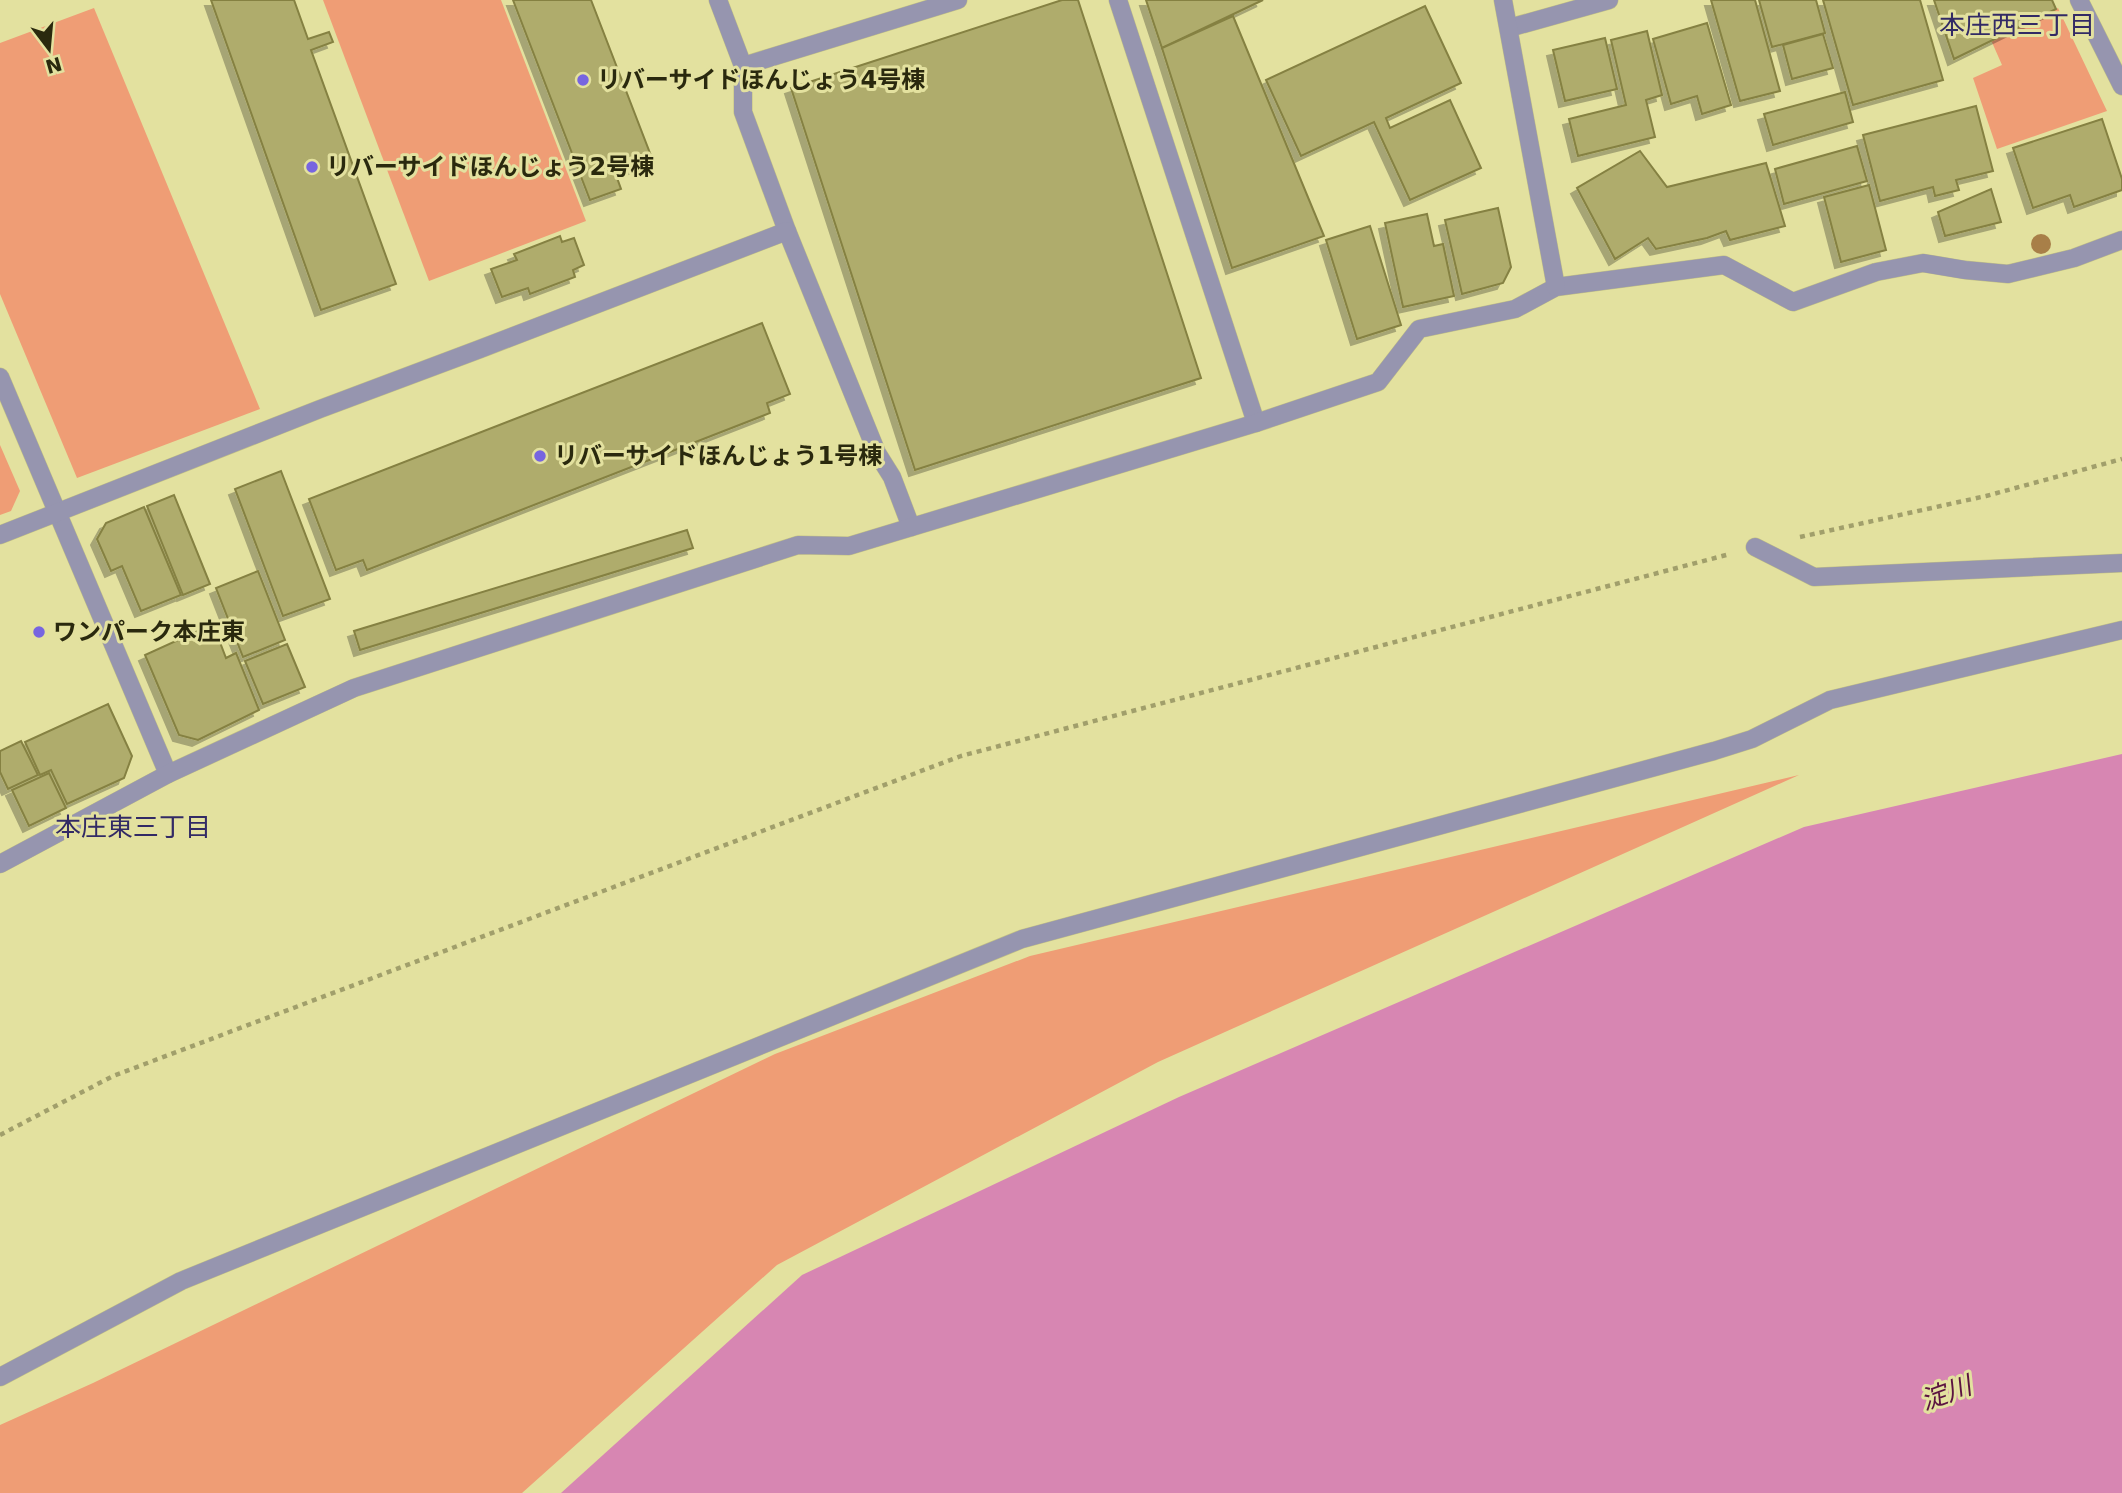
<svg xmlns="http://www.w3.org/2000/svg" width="2122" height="1493" font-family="'DejaVu Sans','Noto Sans JP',sans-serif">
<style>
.green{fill:#ef9d75}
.water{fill:#d786b2}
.building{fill:#afac6c;stroke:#858142;stroke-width:2;filter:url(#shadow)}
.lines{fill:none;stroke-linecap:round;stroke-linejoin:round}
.service-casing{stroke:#c2c085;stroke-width:19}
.minor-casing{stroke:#c2c085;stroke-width:19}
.tertiary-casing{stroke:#c2c085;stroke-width:19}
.path{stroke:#a19f6b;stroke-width:4.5;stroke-dasharray:5 5;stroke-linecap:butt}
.service{stroke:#9695af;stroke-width:18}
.minor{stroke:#9695af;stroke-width:18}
.tertiary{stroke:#9695af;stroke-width:18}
.tree{fill:#a87f48}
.poi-dot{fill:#7765e0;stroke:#e3e19f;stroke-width:2.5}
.labels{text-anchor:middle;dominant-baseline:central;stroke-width:6;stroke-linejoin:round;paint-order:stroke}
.poi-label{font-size:24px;font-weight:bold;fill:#2a290e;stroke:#e3e19f;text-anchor:start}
.neighbourhood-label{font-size:26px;fill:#322a65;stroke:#e3e19f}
.water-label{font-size:26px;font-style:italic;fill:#5b1341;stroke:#e3e19f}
</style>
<defs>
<filter id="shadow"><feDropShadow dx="-6" dy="6" stdDeviation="0" flood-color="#0004"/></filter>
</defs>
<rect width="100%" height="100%" fill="#e3e19f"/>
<g class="green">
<path d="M323,0H501L586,221L429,281Z"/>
<path d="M94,8L260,409L77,478L0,294V43Z"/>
<path d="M2058,8L2107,111L1997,149L1973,78L2002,65L1991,40Z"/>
<path d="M0,445L20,491L11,511L0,515Z"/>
<path d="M1799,775L1158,1062L777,1265L522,1493H0V1425L93,1383L775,1054L1030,956Z"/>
</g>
<path class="water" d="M2122,754V1493H561L802,1275L1179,1097L1804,827Z"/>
<g class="building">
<path d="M211,0H294L308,39L329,32L333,42L311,50L396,284L321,310Z"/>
<path d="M513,0H591L653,161L616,175L621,189L590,200Z"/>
<path d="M1062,0H1078L1201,378L915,470L791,88Z"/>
<path d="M1146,0H1263L1162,48Z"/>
<path d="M1711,0H1755L1780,91L1740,101Z"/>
<path d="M1759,0H1816L1825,33L1772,47Z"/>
<path d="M1823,0H1920L1943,80L1853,105Z"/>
<path d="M1934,0H2052L2056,9L1954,59Z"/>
<path d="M1425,6L1461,83L1386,118L1390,128L1450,100L1481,168L1410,200L1374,122L1301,156L1266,80Z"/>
<path d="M1233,16L1324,236L1232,268L1162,48Z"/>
<path d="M1707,23L1731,105L1702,114L1697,96L1671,104L1653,39Z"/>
<path d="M1647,31L1662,95L1646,100L1655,137L1578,156L1569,119L1626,105L1611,40Z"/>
<path d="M1823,34L1833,68L1792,79L1783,45Z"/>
<path d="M1605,38L1617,89L1565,101L1553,50Z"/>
<path d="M1845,92L1853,122L1773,145L1764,114Z"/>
<path d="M1976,106L1993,171L1956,180L1959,190L1935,196L1933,187L1880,201L1863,135Z"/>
<path d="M2102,119L2122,179V190L2074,207L2070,195L2033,208L2013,148Z"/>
<path d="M1857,146L1867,181L1784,204L1775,169Z"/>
<path d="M1640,151L1667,187L1766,163L1785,226L1730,240L1726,231L1707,238L1656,249L1648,238L1615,259L1577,188Z"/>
<path d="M1869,185L1886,250L1841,262L1824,197Z"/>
<path d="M1991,189L2001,222L1945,236L1938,212Z"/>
<path d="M1498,208L1511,267L1503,283L1462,294L1445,220Z"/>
<path d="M1427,214L1434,246L1443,244L1454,296L1403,307L1385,223Z"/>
<path d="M1370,226L1401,325L1357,339L1326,240Z"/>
<path d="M560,236L562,242L574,238L584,265L573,270L575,277L530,294L528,288L502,297L491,269L517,260L514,254Z"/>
<path d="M762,323L790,394L767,403L770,413L367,570L363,560L336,570L309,499Z"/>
<path d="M281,471L330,599L283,616L235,489Z"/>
<path d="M174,495L210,584L183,595L147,506Z"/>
<path d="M144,507L181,595L141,611L122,566L111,571L97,539L106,523Z"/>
<path d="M687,530L693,548L360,650L354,631Z"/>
<path d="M258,571L285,640L243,657L216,588Z"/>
<path d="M213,624L226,658L236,653L259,710L198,740L179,735L145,655Z"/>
<path d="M287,644L305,687L263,704L245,661Z"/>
<path d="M108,704L132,756L124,778L67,804L51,770L40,775L25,742Z"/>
<path d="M21,741L38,775L8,789L0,772V751Z"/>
<path d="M49,773L66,808L29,826L12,790Z"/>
</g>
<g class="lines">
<g class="service-casing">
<g id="service">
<path d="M1755,547L1814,577L2122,563"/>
<path d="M0,1377L181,1281L1022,939L1714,751L1752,739L1830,700L2122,630"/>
</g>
</g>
<g class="minor-casing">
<g id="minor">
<path d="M718,0L743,66"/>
<path d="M1118,0L1256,423"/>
<path d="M2079,0L2122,86"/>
<path d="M1509,28L1609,0"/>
<path d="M0,377L168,774"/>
<path d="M911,527L892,477L877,453L787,231L743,112V66L958,0"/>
<path d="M0,535L320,409L480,349L787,231"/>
<path d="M0,864L168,774L354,688L798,545L849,546L1256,423L1378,382L1419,329L1515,309L1556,287L1724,265L1793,302L1876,272L1923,263L1965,270L2008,274L2074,258L2122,240"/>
</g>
</g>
<g class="tertiary-casing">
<path id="tertiary" d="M1503,0L1556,287"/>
</g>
<g class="path">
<path d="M1800,537L1986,496L2122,459"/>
<path d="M0,1135L113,1076L961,756L1730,554"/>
</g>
<use href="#service" class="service"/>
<use href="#minor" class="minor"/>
<use href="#tertiary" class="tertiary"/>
</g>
<circle class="tree" cx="2041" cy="244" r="10"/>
<g class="poi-dot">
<circle cx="583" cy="80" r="7"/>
<circle cx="312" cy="167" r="7"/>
<circle cx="540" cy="456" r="7"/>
<circle cx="39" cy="632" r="7"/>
</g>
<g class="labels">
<g class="poi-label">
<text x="597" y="80">リバーサイドほんじょう4号棟</text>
<text x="326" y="167">リバーサイドほんじょう2号棟</text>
<text x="554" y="456">リバーサイドほんじょう1号棟</text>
<text x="53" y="632">ワンパーク本庄東</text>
</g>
<g class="neighbourhood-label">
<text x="2017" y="25">本庄西三丁目</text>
<text x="133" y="827">本庄東三丁目</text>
</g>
<g class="water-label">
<text transform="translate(1946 1393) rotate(-20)">淀川</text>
</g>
</g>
<g transform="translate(49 49) rotate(164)" stroke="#e3e19f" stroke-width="5" paint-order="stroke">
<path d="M0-5L12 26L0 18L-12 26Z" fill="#2a290e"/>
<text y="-10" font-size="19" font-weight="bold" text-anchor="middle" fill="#2a290e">N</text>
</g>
</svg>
